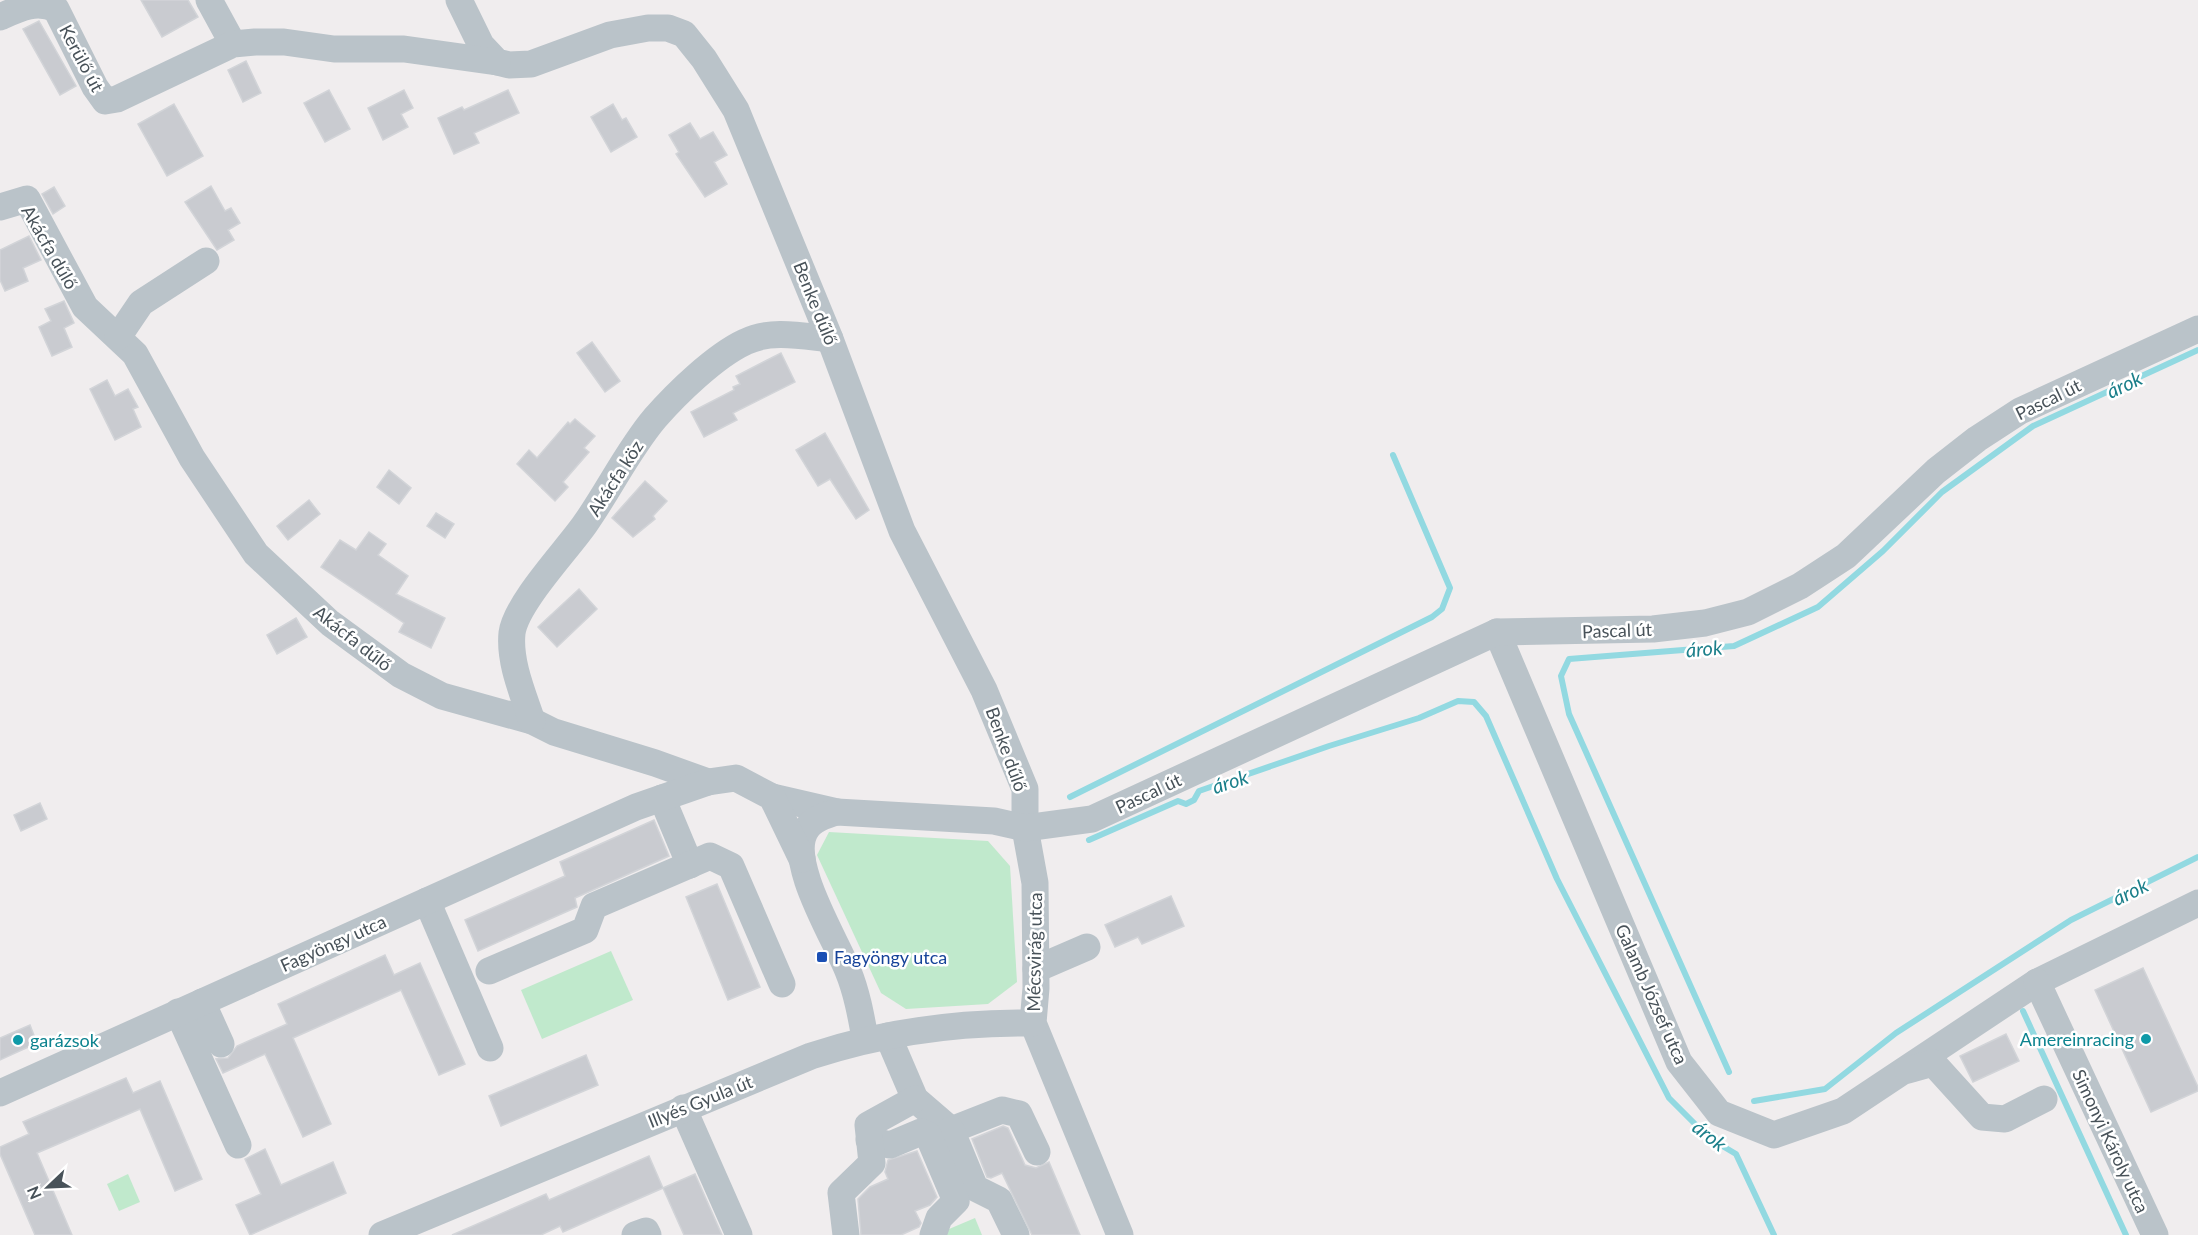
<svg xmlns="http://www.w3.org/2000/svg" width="2198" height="1235" font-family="Lato,sans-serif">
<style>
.green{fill:#c0e9cc}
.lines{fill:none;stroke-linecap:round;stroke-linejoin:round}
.stream{stroke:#92d9e1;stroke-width:6}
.building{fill:#c9cbd0;stroke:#d2d4d8;stroke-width:1.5}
.minor{stroke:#bac3c9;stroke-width:27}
.transit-dot{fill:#1a4fb4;stroke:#fff;stroke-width:2}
.culture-dot{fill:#0f9aa8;stroke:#fff;stroke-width:2}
.labels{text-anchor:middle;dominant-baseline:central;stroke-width:5;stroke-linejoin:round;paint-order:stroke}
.street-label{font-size:18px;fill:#485259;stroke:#fff}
.transit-label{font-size:18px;fill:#164399;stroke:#fff;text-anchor:start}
.culture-label{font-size:18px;fill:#0d838f;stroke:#fff;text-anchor:end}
.water-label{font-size:20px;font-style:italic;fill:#1b7f8a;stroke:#fff}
</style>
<rect width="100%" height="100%" fill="#f0edee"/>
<g class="green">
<path d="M829,832L988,841L1010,866L1017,982L988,1004L906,1009L881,993L817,855Z"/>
<path d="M611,951L633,1000L542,1039L521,990Z"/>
<path d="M128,1174L140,1202L119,1211L107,1184Z"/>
<path d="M975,1218L982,1235H941L942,1232Z"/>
</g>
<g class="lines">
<g class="stream">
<path d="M1070,797L1432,617L1442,609L1450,588L1393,455"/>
<path d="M1089,840L1178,801L1186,804L1194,800L1199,791L1329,746L1419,718L1458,701L1474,702L1486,716L1557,879L1669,1098L1709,1138L1736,1154L1774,1235"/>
<path d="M2023,1011L2126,1235"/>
<path d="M1729,1072L1569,714L1561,676L1569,659L1734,646L1818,607L1883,551L1942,492L2033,426L2198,350"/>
<path d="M1754,1101L1825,1089L1896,1033L2071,920L2198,857"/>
</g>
</g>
<g class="building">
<path d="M141,0H188L198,17L162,37Z"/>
<path d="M39,21L76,86L60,95L23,29Z"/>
<path d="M246,61L261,93L243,102L228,70Z"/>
<path d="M329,90L350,129L325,142L304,103Z"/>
<path d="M404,90L413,108L401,114L408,127L383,140L368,108Z"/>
<path d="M508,90L519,113L474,133L479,143L454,154L438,118L462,107L464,110Z"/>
<path d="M174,104L203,156L167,176L138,124Z"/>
<path d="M613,104L622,120L626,118L637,137L611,152L591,117Z"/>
<path d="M690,123L700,139L713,132L727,155L714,162L727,184L705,197L676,154L679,152L669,135Z"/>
<path d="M211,186L225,211L231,208L240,223L228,230L234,240L217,250L185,202Z"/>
<path d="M54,187L65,206L53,214L42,194Z"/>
<path d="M29,236L41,260L23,268L28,281L5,291L0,280V250Z"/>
<path d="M64,301L74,323L64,328L72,347L52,356L39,327L51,321L45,309Z"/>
<path d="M592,342L620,381L605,392L577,353Z"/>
<path d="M781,353L795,382L733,413L737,420L704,437L691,412L734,390L733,387L740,384L736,376Z"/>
<path d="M107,380L115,396L128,389L138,407L133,409L141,427L115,440L90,389Z"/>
<path d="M575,419L595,436L584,448L589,452L563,482L568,487L555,501L517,464L529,450L537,458L568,422L570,424Z"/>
<path d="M825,433L869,510L856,519L830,479L818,486L796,450Z"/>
<path d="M389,470L411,488L399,504L377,487Z"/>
<path d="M645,481L667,501L653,516L655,519L633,537L612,518Z"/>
<path d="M309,500L320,514L288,540L277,526Z"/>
<path d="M436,513L454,524L445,538L427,526Z"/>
<path d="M369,532L386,544L378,555L408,576L396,594L445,618L431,648L399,632L404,623L321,567L340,540L356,550Z"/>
<path d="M579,589L597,609L557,647L538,627Z"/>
<path d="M296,618L307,637L277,654L267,635Z"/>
<path d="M40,803L47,819L21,831L14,815Z"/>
<path d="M654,820L669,856L575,898L577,907L478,951L465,920L565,876L560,862Z"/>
<path d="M717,884L760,987L728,1000L686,897Z"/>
<path d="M1171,896L1184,926L1142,944L1138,937L1115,947L1105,925Z"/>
<path d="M385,955L394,975L420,963L465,1064L439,1075L401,990L293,1038L331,1124L303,1137L265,1054L223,1073L216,1059L228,1058L237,1046L287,1024L278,1004Z"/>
<path d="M2143,968L2198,1087V1091L2151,1112L2095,990Z"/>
<path d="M30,1025L37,1043L0,1060V1038Z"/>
<path d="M2006,1034L2019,1061L1973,1082L1960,1056Z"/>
<path d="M586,1055L598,1085L501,1126L489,1096Z"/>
<path d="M126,1078L133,1093L160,1081L202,1179L175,1191L140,1109L37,1153L72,1235H35L0,1154V1147L29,1134L23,1122Z"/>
<path d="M1003,1126L1008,1128L1025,1165L1036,1168L1049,1162L1080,1235H1032L1002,1173L991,1178L987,1177L972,1139Z"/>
<path d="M265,1149L281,1185L333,1162L346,1193L250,1235L236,1205L261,1194L245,1159Z"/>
<path d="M917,1151L937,1197L930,1205L915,1211L921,1223L919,1227L901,1235H861L858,1199L870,1187L888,1179L885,1172L888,1160Z"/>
<path d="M649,1156L663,1188L563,1232L560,1226L541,1235H452L546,1194L549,1200Z"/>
<path d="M695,1174L722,1235H684L663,1188Z"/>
</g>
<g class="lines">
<g class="minor">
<path d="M209,0L233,44"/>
<path d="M459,0L481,45L497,62L509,65L531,64L610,35L648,28H668L684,34L704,59L736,110L830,339L902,531L984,690L1025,789V828L1035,883L1036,988L1033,1023L1120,1235"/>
<path d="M0,17C20,8 36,0 56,9L95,87L105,101L117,99L233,44L255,42H284L334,49H404L497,62"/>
<path d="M0,207L27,199L85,307L135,354L192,458L256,554L330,623L401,675L442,696L532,721L554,732L655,763L708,782"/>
<path d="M118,337L141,303L206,261"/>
<path d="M1497,632L1679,1062L1719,1113L1774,1135L1843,1111L2037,982L2198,903"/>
<path d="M532,721C523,694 509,662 512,633C516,603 567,550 585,524C609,490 628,450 655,418C677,393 715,356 745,342C771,329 802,336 830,339"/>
<path d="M772,797L837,812"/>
<path d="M662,798L690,865"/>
<path d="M427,901L490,1048"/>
<path d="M1036,969L1087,947"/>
<path d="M489,971L585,930L594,906L710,856L731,866L782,984"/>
<path d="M2037,982L2155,1235"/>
<path d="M202,1002L221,1044"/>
<path d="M178,1012L238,1145"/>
<path d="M888,1036L915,1099L951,1130L1002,1110L1019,1114L1037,1152"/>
<path d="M865,1038C861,1016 857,993 848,971C836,940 786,861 806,830C812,819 826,815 837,812L994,821L1025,828L1092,819L1497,632L1653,629L1705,623L1748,612L1800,586L1846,556L1936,471L1977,439L2020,411L2198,329"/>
<path d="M1908,1070L1933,1063L1982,1117L2005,1119L2044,1099"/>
<path d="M0,1093L636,807L708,782L736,778L772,797L802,859"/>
<path d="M683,1108L739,1235"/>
<path d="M951,1130L975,1188L999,1200L1016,1235"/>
<path d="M869,1140L890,1145L921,1132L928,1135L956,1201L939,1218L933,1235"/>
<path d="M382,1235L811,1056C884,1032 956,1022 1033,1023"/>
<path d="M635,1235L646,1231L648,1235"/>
<path d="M846,1235L841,1193L872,1163L868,1125L915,1099"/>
</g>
</g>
<rect class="transit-dot" x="816" y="951" width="12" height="12" rx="3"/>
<g class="culture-dot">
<circle cx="2146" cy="1039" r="6"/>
<circle cx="18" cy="1040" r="6"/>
</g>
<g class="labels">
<g class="street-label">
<text transform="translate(82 58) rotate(62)">Kerülő út</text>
<text transform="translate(50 247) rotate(60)">Akácfa dűlő</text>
<text transform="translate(816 303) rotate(68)">Benke dűlő</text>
<text transform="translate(2048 399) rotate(-26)">Pascal út</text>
<text transform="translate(615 478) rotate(-57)">Akácfa köz</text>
<text transform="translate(1617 630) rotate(-2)">Pascal út</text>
<text transform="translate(353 638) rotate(38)">Akácfa dűlő</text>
<text transform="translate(1007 749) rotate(70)">Benke dűlő</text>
<text transform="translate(1148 793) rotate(-25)">Pascal út</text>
<text transform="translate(333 943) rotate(-24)">Fagyöngy utca</text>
<text transform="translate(1034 952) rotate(-89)">Mécsvirág utca</text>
<text transform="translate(1652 994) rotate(66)">Galamb József utca</text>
<text transform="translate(700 1101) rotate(-22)">Illyés Gyula út</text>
<text transform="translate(2111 1141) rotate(65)">Simonyi Károly utca</text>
</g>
<g class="transit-label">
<text x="834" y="957">Fagyöngy utca</text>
</g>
<g class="culture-label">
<text x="2134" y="1039">Amereinracing</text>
<text x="30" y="1040" text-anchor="start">garázsok</text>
</g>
<g class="water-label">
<text transform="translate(2124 384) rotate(-25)">árok</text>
<text transform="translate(1704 648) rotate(-5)">árok</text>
<text transform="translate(1230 781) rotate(-18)">árok</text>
<text transform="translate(2130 891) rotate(-26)">árok</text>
<text transform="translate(1710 1135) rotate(38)">árok</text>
</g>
</g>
<g transform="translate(48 1187) rotate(247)" stroke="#ffffff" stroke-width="4.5" paint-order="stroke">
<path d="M0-4.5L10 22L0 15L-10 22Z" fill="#485259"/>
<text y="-9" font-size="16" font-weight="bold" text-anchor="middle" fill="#485259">N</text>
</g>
</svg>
